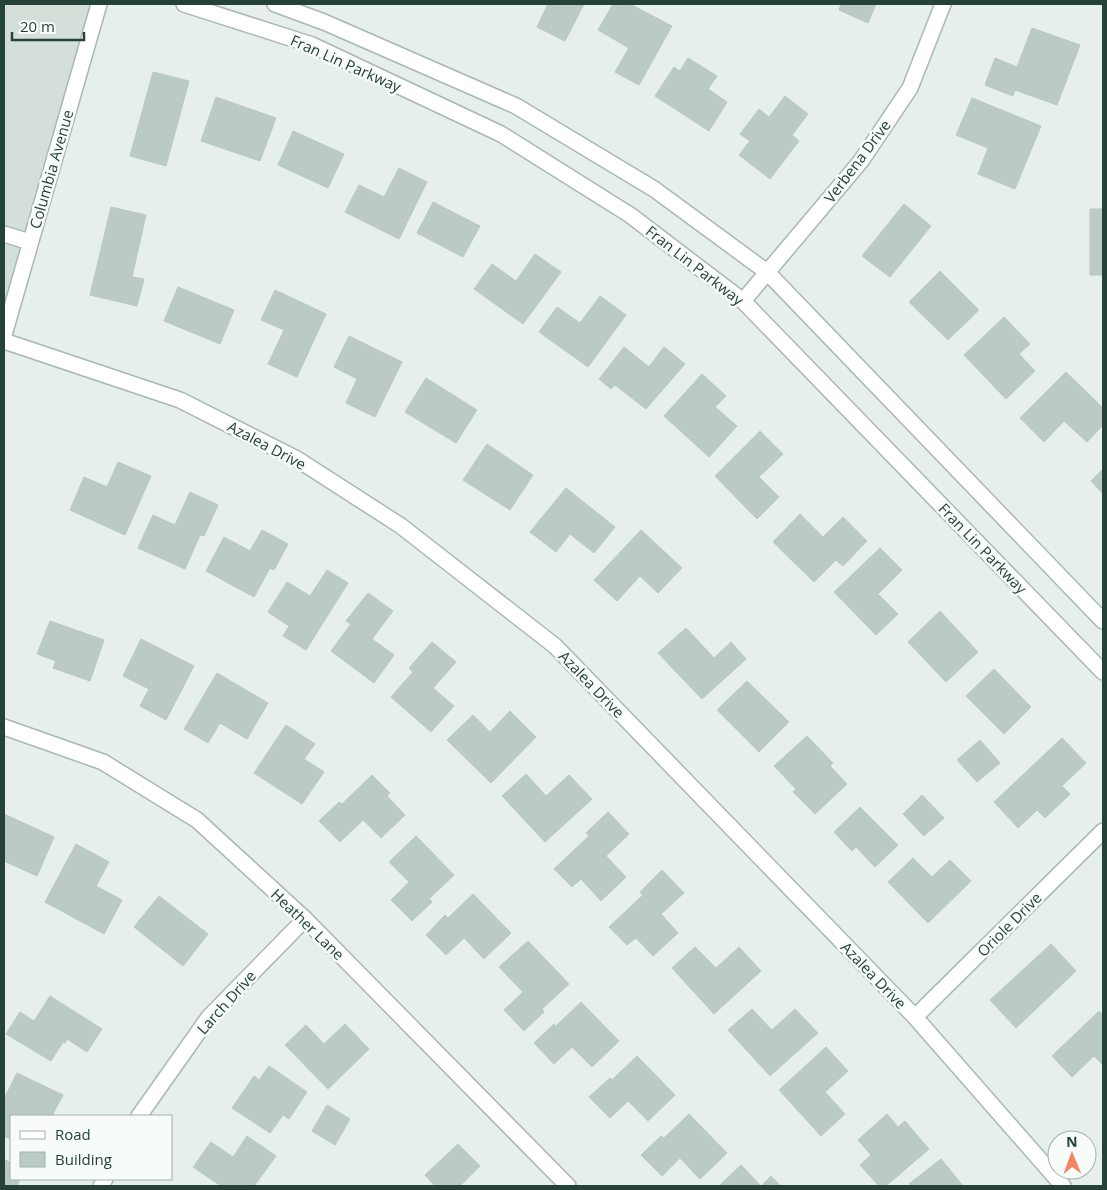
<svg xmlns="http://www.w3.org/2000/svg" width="1107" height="1190" font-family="'Open Sans',sans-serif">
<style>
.built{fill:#d4dfda}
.building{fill:#bbcac4;stroke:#b8c9c2}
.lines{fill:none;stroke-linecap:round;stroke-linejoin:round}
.minor-casing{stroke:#a8b8b2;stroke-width:18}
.minor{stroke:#fff;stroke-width:15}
.labels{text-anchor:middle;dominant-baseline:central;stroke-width:5;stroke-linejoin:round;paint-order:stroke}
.street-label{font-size:15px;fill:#24423a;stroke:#f7fbf9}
</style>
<rect width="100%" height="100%" fill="#e6efeb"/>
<path class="built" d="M4,4H99L4,334Z"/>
<g class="building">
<path d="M548,4H584L565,41L537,27Z"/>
<path d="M613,4H630L672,26L639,85L615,72L629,48L598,30Z"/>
<path d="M841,4H876L868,23L839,10Z"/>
<path d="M1032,28L1080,45L1057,105L1015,90L1013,96L985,85L995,58L1017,67Z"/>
<path d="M688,58L717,76L708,89L727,102L709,131L655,96L674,67L680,71Z"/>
<path d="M153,72L189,81L166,166L130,156Z"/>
<path d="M785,96L808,114L792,135L799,141L770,179L739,155L750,141L740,134L759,109L769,117Z"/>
<path d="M216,97L276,118L260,161L201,141Z"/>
<path d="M972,98L1041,126L1015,189L978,174L988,148L956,135Z"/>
<path d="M293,131L344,154L328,188L278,165Z"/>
<path d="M399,168L427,182L399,239L345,212L359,185L384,197Z"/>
<path d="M433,202L480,226L463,257L417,233Z"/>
<path d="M904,204L931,226L890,277L862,256Z"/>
<path d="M111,207L146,215L132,277L144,279L137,306L90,295Z"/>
<rect x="1090" y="209" width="13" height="66"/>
<path d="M535,254L561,272L523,324L474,289L492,264L516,281Z"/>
<path d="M940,271L979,310L948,340L909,302Z"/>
<path d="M178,287L234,310L220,344L164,321Z"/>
<path d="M275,290L326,314L297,377L268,364L284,330L261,320Z"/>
<path d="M600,296L626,315L588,367L539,332L557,307L580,323Z"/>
<path d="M1004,317L1030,344L1019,354L1035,371L1006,399L964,355Z"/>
<path d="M349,336L402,362L375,417L346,403L357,379L334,367Z"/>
<path d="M624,347L649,367L664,347L685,364L646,409L615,385L611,389L599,379Z"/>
<path d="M1066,372L1103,408V425L1087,442L1064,421L1044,442L1020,418Z"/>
<path d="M702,374L726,396L715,407L737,426L709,457L664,416Z"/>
<path d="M426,378L477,410L456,443L405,412Z"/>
<path d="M760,431L783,454L759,477L779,497L757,519L715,476Z"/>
<path d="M487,444L533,475L510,510L463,480Z"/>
<path d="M118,462L151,476L125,535L70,510L84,477L107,487Z"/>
<path d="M1103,469V494L1091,481Z"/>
<path d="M566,488L615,527L594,553L570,534L556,552L530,532Z"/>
<path d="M190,492L218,505L204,536L200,535L185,569L138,548L153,515L175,525Z"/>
<path d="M800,514L823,537L843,517L867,541L843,566L836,560L814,582L773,542Z"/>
<path d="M262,530L288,544L274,570L270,568L254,597L206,571L224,537L250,551Z"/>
<path d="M641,530L682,568L658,593L640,576L617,601L594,580Z"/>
<path d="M880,548L902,570L878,594L898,614L876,635L834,592Z"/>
<path d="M327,570L348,583L306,650L283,636L289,626L268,612L287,582L310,596Z"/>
<path d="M368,593L393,611L372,639L394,655L374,683L331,651L351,624L346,621Z"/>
<path d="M940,611L978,652L946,682L908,642Z"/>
<path d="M50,621L104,640L90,681L53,668L56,661L37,654Z"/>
<path d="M686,628L714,658L731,642L746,659L702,699L658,653Z"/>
<path d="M141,639L194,666L166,720L140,706L149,689L123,676Z"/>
<path d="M432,642L456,662L433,688L454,706L431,732L391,697L413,672L409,668Z"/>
<path d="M994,669L1031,707L1004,734L966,696Z"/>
<path d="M217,673L268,703L247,739L220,723L208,743L184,729Z"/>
<path d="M747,681L789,722L759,752L717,710Z"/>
<path d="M510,711L536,737L491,783L447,740L473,715L490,732Z"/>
<path d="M286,725L315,744L304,759L324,772L302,804L254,773Z"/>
<path d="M807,736L833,763L830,766L847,784L815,814L793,792L796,789L774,766Z"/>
<path d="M1062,738L1086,763L1062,786L1070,794L1045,818L1037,810L1018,828L994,802Z"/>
<path d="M980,740L1000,763L977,782L957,760Z"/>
<path d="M526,774L546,796L569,775L592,799L545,842L502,796Z"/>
<path d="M372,775L390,793L387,796L405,815L381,838L363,820L340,842L319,821L339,802L342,804Z"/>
<path d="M922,795L944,818L924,836L903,814Z"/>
<path d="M860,807L898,845L875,867L856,847L852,851L834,832Z"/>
<path d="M608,812L629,834L606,856L626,877L601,901L581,879L572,887L554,869L589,836L586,833Z"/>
<path d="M4,814L54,837L37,876L4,861Z"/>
<path d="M416,836L454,875L429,899L432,902L412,921L391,900L409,882L389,862Z"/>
<path d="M76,844L109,862L96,886L122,900L104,934L45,902Z"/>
<path d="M913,858L932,877L950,860L971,881L928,923L888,882Z"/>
<path d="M662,870L684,893L661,914L678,933L653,956L636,938L627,945L609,927L643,895L640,892Z"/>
<path d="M473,894L511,933L484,959L464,938L446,955L426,935L445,915L448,918Z"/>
<path d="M159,896L208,934L183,966L134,927Z"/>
<path d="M528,941L569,984L542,1009L544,1012L524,1031L504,1010L523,992L499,967Z"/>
<path d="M1051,944L1076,971L1016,1028L990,1000Z"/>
<path d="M695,947L716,968L739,947L761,971L714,1014L672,968Z"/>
<path d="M50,996L102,1029L87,1052L67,1039L65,1043L63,1042L51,1061L6,1034L20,1012L34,1021Z"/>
<path d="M581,1002L619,1041L592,1067L572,1047L554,1064L534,1043L554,1024L556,1026Z"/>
<path d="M752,1009L772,1030L795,1009L818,1033L770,1076L728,1030Z"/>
<path d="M1099,1011L1103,1015V1065L1094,1056L1072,1077L1052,1056Z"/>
<path d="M345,1024L369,1049L328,1089L285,1045L306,1025L324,1044Z"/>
<path d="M826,1047L848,1071L825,1092L845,1114L821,1136L779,1090Z"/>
<path d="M637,1056L675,1095L648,1121L628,1101L610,1118L589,1097L610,1078L612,1080Z"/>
<path d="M269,1066L307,1092L289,1119L283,1115L270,1133L232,1108L254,1076L259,1080Z"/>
<path d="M17,1073L63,1095L52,1116H11V1140L4,1136V1099Z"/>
<path d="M327,1105L350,1119L335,1145L312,1131Z"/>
<path d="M689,1114L727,1153L700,1179L680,1158L662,1176L641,1155L661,1136L664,1138Z"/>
<path d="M887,1114L898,1127L905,1121L929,1149L886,1186H879L860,1165L871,1155L858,1140Z"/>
<path d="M247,1136L276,1156L254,1186H221L193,1167L211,1142L233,1157Z"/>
<path d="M458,1144L480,1166L460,1186H435L425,1175Z"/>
<path d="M4,1159L11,1163V1179H20L17,1186H4Z"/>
<path d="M941,1159L963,1186H911L909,1184Z"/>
<path d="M741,1165L761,1186H719Z"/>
<path d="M771,1176L781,1186H761Z"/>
</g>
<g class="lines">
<g class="minor-casing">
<g id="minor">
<path d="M184,4L312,45L501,134L630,215L743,301L1103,672"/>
<path d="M275,4L324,22L516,106L654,189L767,272L1103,621"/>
<path d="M4,234L30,242"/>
<path d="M743,301L861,161L910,88L943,4"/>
<path d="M4,335L99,4"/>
<path d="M4,341L180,400L297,459L401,526L555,646L915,1017L1063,1186"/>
<path d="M4,727L103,762L197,820L305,919L568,1186"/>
<path d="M915,1017L1103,831"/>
<path d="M139,1116L209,1017L305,919"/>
<path d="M101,1186L105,1179"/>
</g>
</g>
<use href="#minor" class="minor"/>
</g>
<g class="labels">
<g class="street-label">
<text transform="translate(346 63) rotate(24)">Fran Lin Parkway</text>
<text transform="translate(857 161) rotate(-53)">Verbena Drive</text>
<text transform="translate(51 169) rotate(-74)">Columbia Avenue</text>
<text transform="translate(695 265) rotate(38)">Fran Lin Parkway</text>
<text transform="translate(267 445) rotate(28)">Azalea Drive</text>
<text transform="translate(983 548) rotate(46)">Fran Lin Parkway</text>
<text transform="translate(592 684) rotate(46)">Azalea Drive</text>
<text transform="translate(308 924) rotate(44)">Heather Lane</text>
<text transform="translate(1009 924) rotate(-45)">Oriole Drive</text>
<text transform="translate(874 975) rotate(46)">Azalea Drive</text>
<text transform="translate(226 1002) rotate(-48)">Larch Drive</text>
</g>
</g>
<rect width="1107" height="1190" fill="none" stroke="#24423a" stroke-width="10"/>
<rect x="10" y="1115" width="162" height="65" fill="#f7fbf9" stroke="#a3b1ad"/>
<rect x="20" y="1131" width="25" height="8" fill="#ffffff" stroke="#a3b1ad"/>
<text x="55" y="1140" font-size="15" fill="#24423a">Road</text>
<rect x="20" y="1152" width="25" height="15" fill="#bbcac4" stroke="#a3b1ad"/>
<text x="55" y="1165" font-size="15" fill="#24423a">Building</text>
<g transform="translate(1072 1155) rotate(359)"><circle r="24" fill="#f7fbf9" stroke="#a3b1ad"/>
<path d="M0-4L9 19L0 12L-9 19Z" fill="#f4845f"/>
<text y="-8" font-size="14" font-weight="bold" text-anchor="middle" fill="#24423a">N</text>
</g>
<path d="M12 32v8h72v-8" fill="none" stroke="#24423a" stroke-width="2.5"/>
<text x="20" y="32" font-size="15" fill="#24423a" stroke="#f7fbf9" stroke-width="4" paint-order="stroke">20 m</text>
</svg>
